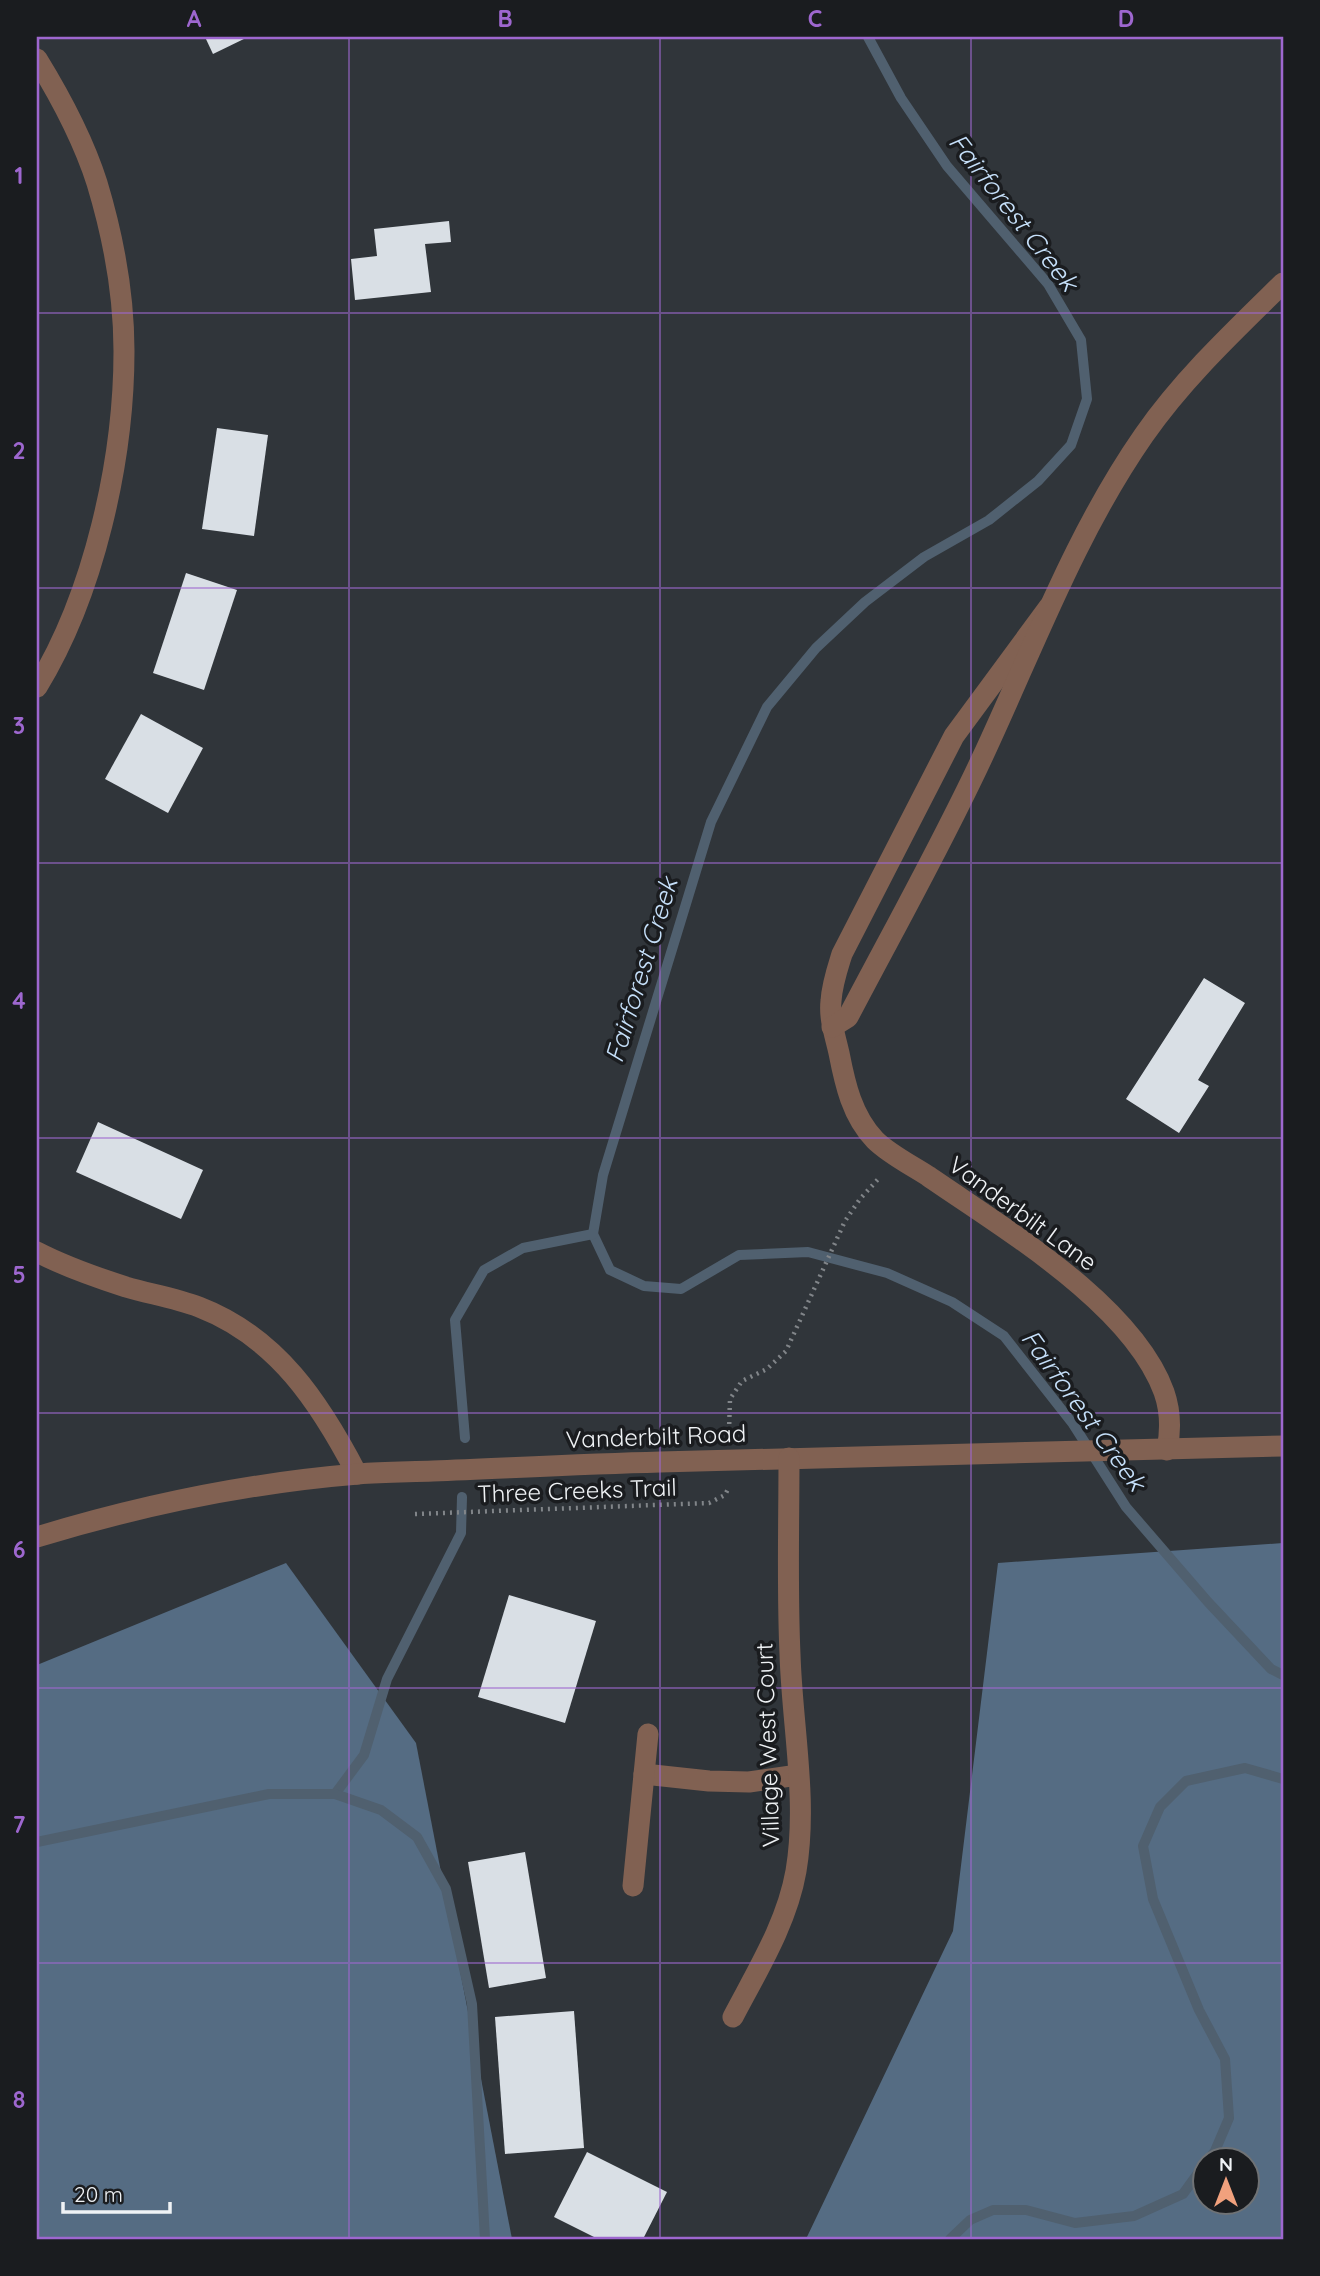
<svg xmlns="http://www.w3.org/2000/svg" width="1320" height="2276" font-family="Quicksand,sans-serif">
<style>
.forest{fill:#556c83;fill-rule:evenodd}
.lines{fill:none;stroke-linecap:round;stroke-linejoin:round}
.stream{stroke:#50606f;stroke-width:10}
.building{fill:#d9dfe5}
.path{stroke:#818589;stroke-width:4.5;stroke-dasharray:2 5;stroke-linecap:butt}
.minor{stroke:#816152;stroke-width:21}
.grid{fill:none;stroke:#9e67cf;stroke-width:2;stroke-opacity:0.55}
.labels{text-anchor:middle;dominant-baseline:central;stroke-width:7;stroke-linejoin:round;paint-order:stroke}
.street-label{font-size:24px;fill:#eff2f5;stroke:#1a1c1f}
.water-label{font-size:26px;font-style:italic;fill:#c5dff9;stroke:#1a1c1f}
.neatline{fill:none;stroke:#9e67cf;stroke-width:2.5}
.grid-label{font-size:23px;text-anchor:middle;font-weight:bold;fill:#9e67cf}
</style>
<rect width="100%" height="100%" fill="#30353a"/>
<g class="forest">
<path d="M1283,1543V2239H806L953,1931L998,1563ZM1204,2160H1246V2202H1204Z"/>
<path d="M286,1563L416,1743L512,2239H37V1665Z"/>
</g>
<g class="lines">
<g class="stream">
<path d="M868,37L901,98L947,166L1048,284L1081,340L1087,399L1071,445L1038,481L989,520L924,557L865,602L816,648L767,707L711,822L603,1175L593,1234L610,1270L644,1286L681,1289L739,1255L808,1252L887,1273L952,1302L1004,1336L1073,1424L1126,1507L1208,1602L1271,1669L1283,1675"/>
<path d="M465,1438L455,1320L484,1270L523,1248L593,1234"/>
<path d="M335,1794L364,1755L387,1679L461,1533L462,1497"/>
<path d="M37,1842L269,1794H335L381,1810L417,1837L446,1889L472,2004L485,2239"/>
<path d="M1208,2160L1215,2151L1229,2118L1225,2059L1199,2010L1153,1899L1143,1846L1160,1807L1186,1781L1245,1768L1283,1779"/>
<path d="M950,2239L970,2220L993,2210H1026L1075,2223L1134,2216L1183,2194L1204,2165"/>
</g>
</g>
<g class="building">
<path d="M205,37H248L213,54Z"/>
<path d="M449,221L451,242L425,244L431,292L355,300L351,259L377,256L374,229Z"/>
<path d="M217,428L268,435L254,536L202,529Z"/>
<path d="M186,573L237,590L204,690L153,673Z"/>
<path d="M141,714L203,748L168,813L105,779Z"/>
<path d="M1204,978L1245,1003L1198,1080L1209,1086L1179,1133L1126,1099Z"/>
<path d="M98,1122L203,1170L181,1219L76,1172Z"/>
<path d="M509,1595L596,1621L565,1723L478,1697Z"/>
<path d="M525,1852L546,1978L489,1988L468,1862Z"/>
<path d="M574,2011L584,2148L505,2154L495,2017Z"/>
<path d="M587,2152L667,2192L643,2239H598L554,2217Z"/>
</g>
<g class="lines">
<g class="path">
<path d="M729,1431L730,1399L742,1381L767,1369L786,1351L845,1221L860,1199L880,1177"/>
<path d="M415,1514L709,1503L725,1495L729,1487"/>
</g>
<g class="minor">
<path d="M37,59C61,98 83,139 97,183C113,236 124,295 124,351C124,460 94,594 37,687"/>
<path d="M1049,607L954,736L842,954C837,970 832,984 831,1001C829,1019 835,1035 839,1053C845,1084 852,1116 875,1140C889,1154 911,1165 928,1176C1003,1228 1132,1304 1164,1392C1171,1412 1171,1430 1167,1450"/>
<path d="M832,1027L848,1017C893,931 941,846 982,758C1033,649 1075,534 1144,435C1183,379 1234,331 1283,283"/>
<path d="M37,1252C66,1267 95,1277 126,1287C150,1294 175,1298 199,1307C277,1337 320,1403 357,1474"/>
<path d="M37,1537C142,1505 248,1483 358,1474C383,1472 408,1472 433,1471C509,1468 584,1464 660,1462C868,1455 1075,1453 1283,1446"/>
<path d="M644,1774L709,1781L749,1782L798,1775"/>
<path d="M633,1886L648,1734"/>
<path d="M733,2017C757,1971 787,1923 796,1871C808,1800 792,1725 790,1654C787,1589 789,1523 789,1458"/>
</g>
</g>
<path class="grid" d="M349,37V2239M660,37V2239M971,37V2239M37,313H1283M37,588H1283M37,863H1283M37,1138H1283M37,1413H1283M37,1688H1283M37,1963H1283"/>
<g class="labels">
<g class="street-label">
<text transform="translate(1023 1213) rotate(36)">Vanderbilt Lane</text>
<text transform="translate(656 1436) rotate(-2)">Vanderbilt Road</text>
<text transform="translate(577 1490) rotate(-2)">Three Creeks Trail</text>
<text transform="translate(767 1745) rotate(-92)">Village West Court</text>
</g>
<g class="water-label">
<text transform="translate(1014 212) rotate(52)">Fairforest Creek</text>
<text transform="translate(641 970) rotate(-73)">Fairforest Creek</text>
<text transform="translate(1084 1410) rotate(54)">Fairforest Creek</text>
</g>
</g>
<rect width="1320" height="2276" fill="none" stroke="#1a1c1f" stroke-width="77"/>
<g transform="translate(1226 2181)"><circle r="33" fill="#1a1c1f" stroke="#6f7275" stroke-width="2"/>
<path d="M0-5L12 26L0 18L-12 26Z" fill="#f1a17d"/>
<text y="-10" font-size="19" font-weight="bold" text-anchor="middle" fill="#eff2f5">N</text>
</g>
<path d="M63 2202v10h107v-10" fill="none" stroke="#eff2f5" stroke-width="3.5"/>
<text x="74" y="2202" font-size="21" fill="#eff2f5" stroke="#1a1c1f" stroke-width="5" paint-order="stroke">20 m</text>
<rect x="38" y="38" width="1244" height="2200" class="neatline"/>
<g class="grid-label">
<text x="194" y="27">A</text>
<text x="505" y="27">B</text>
<text x="815" y="27">C</text>
<text x="1126" y="27">D</text>
<text x="19" y="184">1</text>
<text x="19" y="459">2</text>
<text x="19" y="734">3</text>
<text x="19" y="1009">4</text>
<text x="19" y="1283">5</text>
<text x="19" y="1558">6</text>
<text x="19" y="1833">7</text>
<text x="19" y="2108">8</text>
</g>
</svg>
